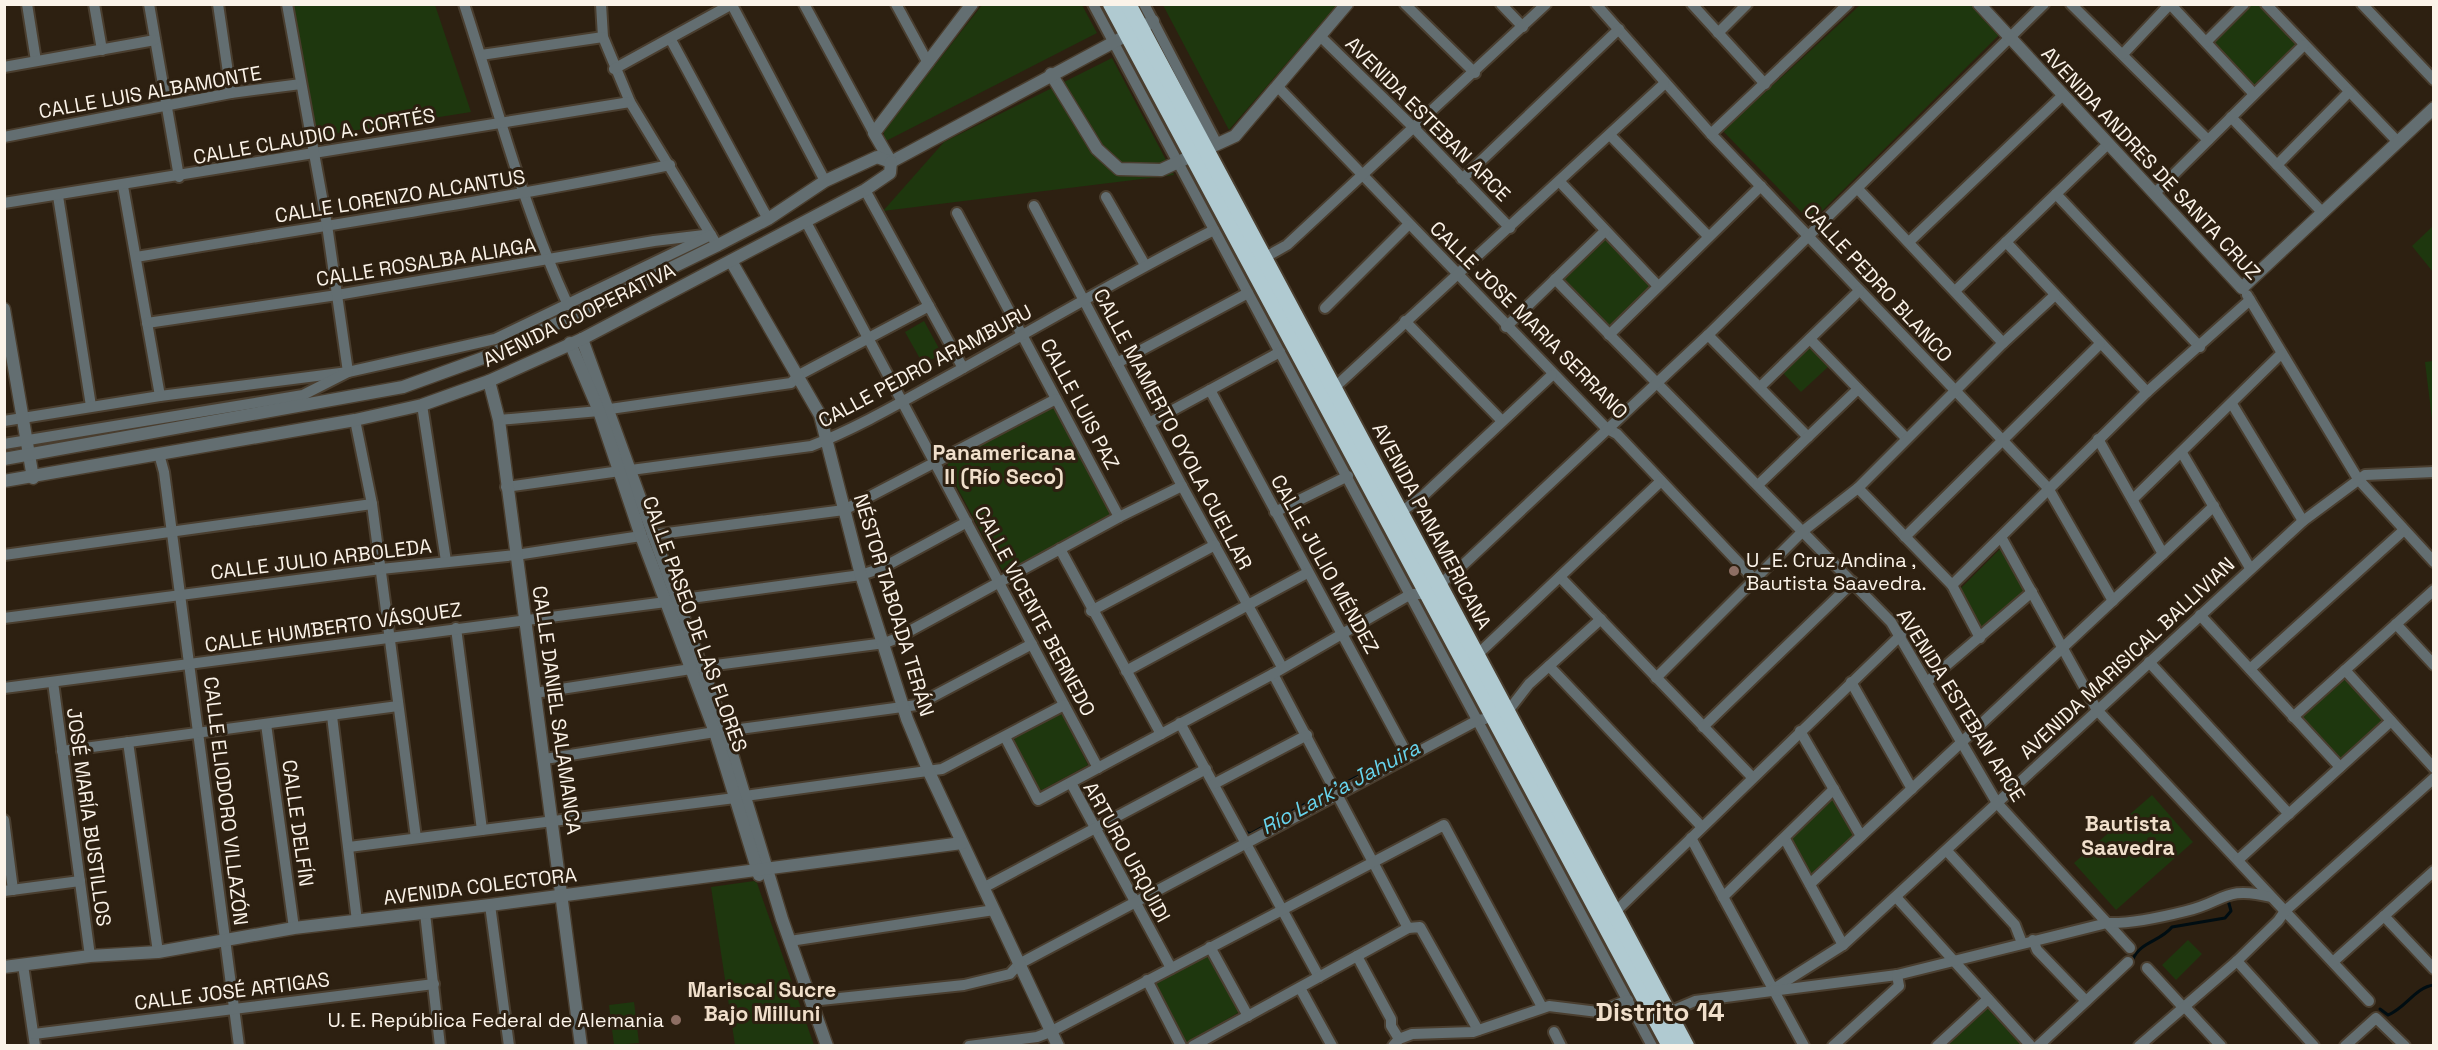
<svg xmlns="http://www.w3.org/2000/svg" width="2438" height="1050" font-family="'Space Grotesk',sans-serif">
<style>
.green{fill:#1e370e}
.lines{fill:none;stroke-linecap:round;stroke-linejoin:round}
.stream{stroke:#000d12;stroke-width:3}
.minor-casing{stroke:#4a3e2f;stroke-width:14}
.tertiary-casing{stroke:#4a3e2f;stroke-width:15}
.trunk-casing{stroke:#4a3e2f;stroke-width:20}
.minor{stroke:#636e71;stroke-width:10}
.tertiary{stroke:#636e71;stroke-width:12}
.trunk{stroke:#b0cad1;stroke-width:16}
.education-dot{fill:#8d6e63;stroke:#2d2011;stroke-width:2}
.labels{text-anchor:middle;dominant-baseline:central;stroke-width:6;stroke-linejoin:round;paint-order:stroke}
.street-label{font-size:20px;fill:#fbf3e9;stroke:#2d2011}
.poi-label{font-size:20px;fill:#fbf3e9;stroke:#2d2011;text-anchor:start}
.neighbourhood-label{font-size:21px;font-weight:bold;fill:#f0dfcb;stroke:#2d2011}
.water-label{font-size:21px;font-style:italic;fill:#67d4ed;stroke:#2d2011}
.district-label{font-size:26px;font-weight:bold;fill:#f0dfcb;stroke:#2d2011}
</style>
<rect width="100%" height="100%" fill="#2d2011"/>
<g class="green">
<path d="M2260,4L2298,44L2253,87L2211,43L2251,5Z"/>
<path d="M287,5H435L471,112L307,138Z"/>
<path d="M982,5H1082L1097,33L884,142V130Z"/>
<path d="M1163,5H1337L1229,130Z"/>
<path d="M1860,5H1974L2001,33L1811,222L1723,131Z"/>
<path d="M1112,58L1174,175L883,211L944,142Z"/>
<path d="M2433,226V272L2412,246Z"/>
<path d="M1604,237L1653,286L1611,330L1561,281Z"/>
<path d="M924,321L942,354L923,364L905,332Z"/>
<path d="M1810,347L1829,366L1801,392L1783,373Z"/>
<path d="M2433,361L2434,419H2432L2425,362Z"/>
<path d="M1051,408L1056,410L1110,510L1108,517L1008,571L1002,570L947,469L948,463Z"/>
<path d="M2000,549L2026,592L1983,630L1960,589Z"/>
<path d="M2342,677L2348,679L2385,721L2343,760H2339L2300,719V715Z"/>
<path d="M1060,714L1063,715L1088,765L1042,790L1039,789L1014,743L1015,738Z"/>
<path d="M2152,795L2193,842L2116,910L2074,863Z"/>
<path d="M1833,799L1855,836L1810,877L1790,840Z"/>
<path d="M754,881L757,883L814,1045H735L711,887Z"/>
<path d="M2188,940L2202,954L2176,980L2162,965Z"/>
<path d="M1209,954L1241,1011L1187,1043L1183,1042L1154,982Z"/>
<path d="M634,1002L639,1043L614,1045L609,1005Z"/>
<path d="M1986,1007H1990L2027,1046H1946Z"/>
</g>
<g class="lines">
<g class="stream">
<path d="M4,682L18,681"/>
<path d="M1144,737L1167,726"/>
<path d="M1409,750L1462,723"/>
<path d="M1337,787L1403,753"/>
<path d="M1242,829L1250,834L1331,790"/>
<path d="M2133,959C2140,942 2161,941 2172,927L2225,918L2231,911L2228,900"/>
<path d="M2380,1009L2388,1015C2406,1008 2415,987 2434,985"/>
</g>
<g class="minor-casing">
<g id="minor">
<path d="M27,4L36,61"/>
<path d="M94,4L102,50"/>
<path d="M149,4L179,177"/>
<path d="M218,4L231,93"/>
<path d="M464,4C497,105 523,208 568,305"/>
<path d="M601,4L603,37L630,102L714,240"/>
<path d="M804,4L874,133"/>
<path d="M896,4L928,63"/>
<path d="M1093,4L1652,1046"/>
<path d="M1144,4L1217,144"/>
<path d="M1405,4L1475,73"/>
<path d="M1501,4L1523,27"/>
<path d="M1596,4L1711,134L2048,488L2113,601"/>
<path d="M1692,4L1765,84"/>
<path d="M2071,4L2208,140"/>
<path d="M2170,4L2254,94"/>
<path d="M2266,4L2397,141"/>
<path d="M2362,4L2434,80"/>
<path d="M732,5L825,181"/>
<path d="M1718,33L1747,4"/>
<path d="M1320,36L1415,129L1510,228"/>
<path d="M671,40L768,219"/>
<path d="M2206,42L2244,4"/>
<path d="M2123,54L2170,4"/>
<path d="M481,55L603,37"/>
<path d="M4,67L155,40"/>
<path d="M614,69L732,4"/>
<path d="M1278,87L1606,428L1617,434L1755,580"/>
<path d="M2231,117L2322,212"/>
<path d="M1711,134L1848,4"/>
<path d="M1610,135L1708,236"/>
<path d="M4,137L231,93L301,84"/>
<path d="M2277,165L2349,92"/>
<path d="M1462,179L1619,29"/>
<path d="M1560,182L1658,286"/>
<path d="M123,186L160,396"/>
<path d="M1858,189L2003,343"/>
<path d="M865,190L963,368"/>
<path d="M2155,193L2304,45"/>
<path d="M2056,194L2200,347"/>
<path d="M58,196L91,406"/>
<path d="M1106,197L1145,265"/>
<path d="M4,203L630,102"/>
<path d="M1034,206L1182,486L1282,667"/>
<path d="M957,213L1119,517"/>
<path d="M806,222L1098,768"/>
<path d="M1909,242L2063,95"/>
<path d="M2006,242L2147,392"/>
<path d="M136,257C314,227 493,201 670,165"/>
<path d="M1264,258L1287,245L1546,4"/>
<path d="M1555,279L1891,622L1997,803L2130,948"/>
<path d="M1955,291L2108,144"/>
<path d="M2247,295L2358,479L2434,562"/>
<path d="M1325,308L1408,225"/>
<path d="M1405,321L1502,421"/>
<path d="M147,323L337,295L654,241L704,235"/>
<path d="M1506,327L1605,231"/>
<path d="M1609,335L1761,186"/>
<path d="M1708,335L1808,437"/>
<path d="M1810,339L1906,438"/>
<path d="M1117,363L1248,293"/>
<path d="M1760,387L1859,291"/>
<path d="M1334,388L1664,84"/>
<path d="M1210,390L1408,756"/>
<path d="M2232,404L2303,521"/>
<path d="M422,405L446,561"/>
<path d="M610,409L791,383L799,375L929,306"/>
<path d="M355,420L372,504L416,838"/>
<path d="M499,420L599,411"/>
<path d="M4,421L160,396L348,372L495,339L711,235"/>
<path d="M1149,423L1280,352"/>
<path d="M2098,439L2163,554"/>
<path d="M4,444L303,395L348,372L327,225L287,4"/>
<path d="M2182,453L2250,568"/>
<path d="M159,454L164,472L239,1046"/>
<path d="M631,470L811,446C862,426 910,397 958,371C1043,324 1127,274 1214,230"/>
<path d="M1758,485L1858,389"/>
<path d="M506,487L620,471"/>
<path d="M1858,488L1952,585L1980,638"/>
<path d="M2133,499L2281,354"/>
<path d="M1275,512L1348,476"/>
<path d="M1401,512L1424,495L1552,375"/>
<path d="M652,535L844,510L1056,399"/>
<path d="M1905,537L2100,344"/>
<path d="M2001,537L2097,710L2369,1001"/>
<path d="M1060,549L1161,734"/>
<path d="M4,555L372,504"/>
<path d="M1560,577L1752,777"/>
<path d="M1952,585L2147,392L2250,300"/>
<path d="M676,600L861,575L882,568L967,522"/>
<path d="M1091,611L1215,545"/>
<path d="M2200,615L2340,767"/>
<path d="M4,618L381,569L516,555L641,536"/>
<path d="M2396,624L2434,665"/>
<path d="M456,628L482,830"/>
<path d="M1477,655L1661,481"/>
<path d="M2149,662L2289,814"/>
<path d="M1549,666L1702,827"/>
<path d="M700,667L885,643L895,639L1119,517L1182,486"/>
<path d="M2250,669L2404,530"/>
<path d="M2345,670L2434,768"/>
<path d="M1126,671L1307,573"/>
<path d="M1273,674L1408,928"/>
<path d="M1656,678L1803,531L1858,488L2003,343L2055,295"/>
<path d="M53,682L90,956"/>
<path d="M1851,682L1912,789"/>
<path d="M1927,682L2032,592"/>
<path d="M4,688L666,602"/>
<path d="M535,693L691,669"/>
<path d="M1502,715L1508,711L1529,684L1601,619"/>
<path d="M332,716L357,921"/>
<path d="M2293,717L2434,590"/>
<path d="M1180,723L1319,977"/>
<path d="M266,724L294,928"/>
<path d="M1703,727L1853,582"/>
<path d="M725,731L917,705L1032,644"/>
<path d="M1800,731L1861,836"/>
<path d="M1005,737L1038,800L1273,674L1411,594H1428L1464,564L1708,335L2044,4"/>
<path d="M128,742L158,952"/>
<path d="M62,751L398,706"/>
<path d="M545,759L715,732"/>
<path d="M1071,783L1171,968"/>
<path d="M1214,784L1307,735"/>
<path d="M745,796L942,769L1064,705"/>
<path d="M4,820L13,890"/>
<path d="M1691,838L1804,1046"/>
<path d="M1785,839L1843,945"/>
<path d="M349,847L735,798"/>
<path d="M1947,851L2015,925L2022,943"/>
<path d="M2238,860L2391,721"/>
<path d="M1810,884L2214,506"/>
<path d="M983,888L1206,769"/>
<path d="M4,891L80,881"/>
<path d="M1723,897L1834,789"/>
<path d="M1896,897L2031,1046"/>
<path d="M490,905L509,1046"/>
<path d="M1616,911L1901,635"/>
<path d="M425,913L440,1046"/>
<path d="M2384,916L2434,969"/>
<path d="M2033,940L2037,950L2086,1001"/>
<path d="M790,941L994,910"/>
<path d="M1210,947L1248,1016"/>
<path d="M1357,956L1391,1019V1026L1399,1039"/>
<path d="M2237,961L2314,1046"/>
<path d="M2333,962L2434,871"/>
<path d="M23,965L35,1046"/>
<path d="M2147,968L2182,1006"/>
<path d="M1147,980L1181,1046"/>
<path d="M1300,988L1332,1046"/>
<path d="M1772,990L1843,945L2303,521L2365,475L2434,472"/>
<path d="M811,1001L964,985L1010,974L1019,964L1478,720L1485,719"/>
<path d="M2185,1007L2221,1046"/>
<path d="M1669,1012L1695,1001L1897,975L2107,923C2132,924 2162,917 2186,911C2225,902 2224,885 2271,897"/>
<path d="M1554,1032L1561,1046"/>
<path d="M34,1034L434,984"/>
<path d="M969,1046L1037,1037L1050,1032L1444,825L1542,1007"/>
<path d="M1193,1046L1408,928L1420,927L1478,1030"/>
<path d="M1393,1046L1399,1039L1412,1034L1473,1032L1549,1006L1598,1012L1628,1000"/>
<path d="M1833,1046L1899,986L1897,975"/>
<path d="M1937,1046L1988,999"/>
<path d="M2038,1046L2128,962"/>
<path d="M2139,1046L2237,961L2278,921L2285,911L2434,778"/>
<path d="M2345,1046L2376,1018L2405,1046"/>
</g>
</g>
<g class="tertiary-casing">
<g id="tertiary">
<path d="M1979,4L2242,288L2434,108"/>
<path d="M1051,74L1097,149L1119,169L1161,170L1235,136L1347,4"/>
<path d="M891,162L1153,21"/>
<path d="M891,162L874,133L972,4"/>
<path d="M731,261L820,415L861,575L907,719L929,772L1058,1046"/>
<path d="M4,309L33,478"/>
<path d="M582,339L725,731L782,919L827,1046"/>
<path d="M570,343L599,411L641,536L715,732L759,875"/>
<path d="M489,381L499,420L581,1046"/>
<path d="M4,459L403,387L483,358L573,316L718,245L768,219L825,181L877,157L891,162"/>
<path d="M4,481L355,420L422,405L489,381L582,339L865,190L890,173L891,162"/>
<path d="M4,967L90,956L158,952L294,928L490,905L962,843"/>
</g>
</g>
<g class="trunk-casing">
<g id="trunk">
<path d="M1111,4L1670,1046"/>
<path d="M1128,4L1686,1046"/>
</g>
</g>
<use href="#minor" class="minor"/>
<use href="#tertiary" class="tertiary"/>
<use href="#trunk" class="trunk"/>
</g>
<g class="education-dot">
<circle cx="1734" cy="571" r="6"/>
<circle cx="676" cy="1020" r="6"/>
</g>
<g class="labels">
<g class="street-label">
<text transform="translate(150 92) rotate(-10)">CALLE LUIS ALBAMONTE</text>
<text transform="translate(1428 119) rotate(45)">AVENIDA ESTEBAN ARCE</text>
<text transform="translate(314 136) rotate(-10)">CALLE CLAUDIO A. CORTÉS</text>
<text transform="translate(2151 163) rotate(47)">AVENIDA ANDRES DE SANTA CRUZ</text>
<text transform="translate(400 196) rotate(-9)">CALLE LORENZO ALCANTUS</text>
<text transform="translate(426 262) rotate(-9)">CALLE ROSALBA ALIAGA</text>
<text transform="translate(1878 283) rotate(47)">CALLE PEDRO BLANCO</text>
<text transform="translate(579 315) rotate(-26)">AVENIDA COOPERATIVA</text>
<text transform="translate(1529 320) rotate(45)">CALLE JOSE MARIA SERRANO</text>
<text transform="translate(925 366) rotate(-28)">CALLE PEDRO ARAMBURU</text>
<text transform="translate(1080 404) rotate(62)">CALLE LUIS PAZ</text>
<text transform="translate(1173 429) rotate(62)">CALLE MAMERTO OYOLA CUELLAR</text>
<text transform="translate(1432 526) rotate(62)">AVENIDA PANAMERICANA</text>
<text transform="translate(321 559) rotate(-7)">CALLE JULIO ARBOLEDA</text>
<text transform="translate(1325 564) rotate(61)">CALLE JULIO MÉNDEZ</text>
<text transform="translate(894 605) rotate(73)">NÉSTOR TABOADA TERÁN</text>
<text transform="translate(1035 611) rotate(62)">CALLE VICENTE BERNEDO</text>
<text transform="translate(695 624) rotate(70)">CALLE PASEO DE LAS FLORES</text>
<text transform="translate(333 627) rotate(-8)">CALLE HUMBERTO VÁSQUEZ</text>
<text transform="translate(2127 658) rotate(-43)">AVENIDA MARISICAL BALLIVIAN</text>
<text transform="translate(1961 705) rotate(58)">AVENIDA ESTEBAN ARCE</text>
<text transform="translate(557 710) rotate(82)">CALLE DANIEL SALAMANCA</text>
<text transform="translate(226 801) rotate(83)">CALLE ELIODORO VILLAZÓN</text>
<text transform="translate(89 817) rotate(82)">JOSÉ MARÍA BUSTILLOS</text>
<text transform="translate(298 823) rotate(82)">CALLE DELFÍN</text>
<text transform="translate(1127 852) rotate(61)">ARTURO URQUIDI</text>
<text transform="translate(480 886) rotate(-7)">AVENIDA COLECTORA</text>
<text transform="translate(232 991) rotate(-7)">CALLE JOSÉ ARTIGAS</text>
</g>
<g class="poi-label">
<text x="1746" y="560">U_E. Cruz Andina ,<tspan x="1746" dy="23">Bautista Saavedra.</tspan></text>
<text x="664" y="1020" text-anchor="end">U. E. República Federal de Alemania</text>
</g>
<g class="neighbourhood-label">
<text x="1004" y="452">Panamericana<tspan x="1004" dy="24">II (Río Seco)</tspan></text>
<text x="2128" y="823">Bautista<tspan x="2128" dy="24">Saavedra</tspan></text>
<text x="762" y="989">Mariscal Sucre<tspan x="762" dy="24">Bajo Milluni</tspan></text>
</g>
<g class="water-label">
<text transform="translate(1340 787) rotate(-28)">Río Lark’a Jahuira</text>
</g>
<g class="district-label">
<text x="1660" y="1012">Distrito 14</text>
</g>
</g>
<rect width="2438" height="1050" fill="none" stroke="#fbf3e9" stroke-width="12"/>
</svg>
